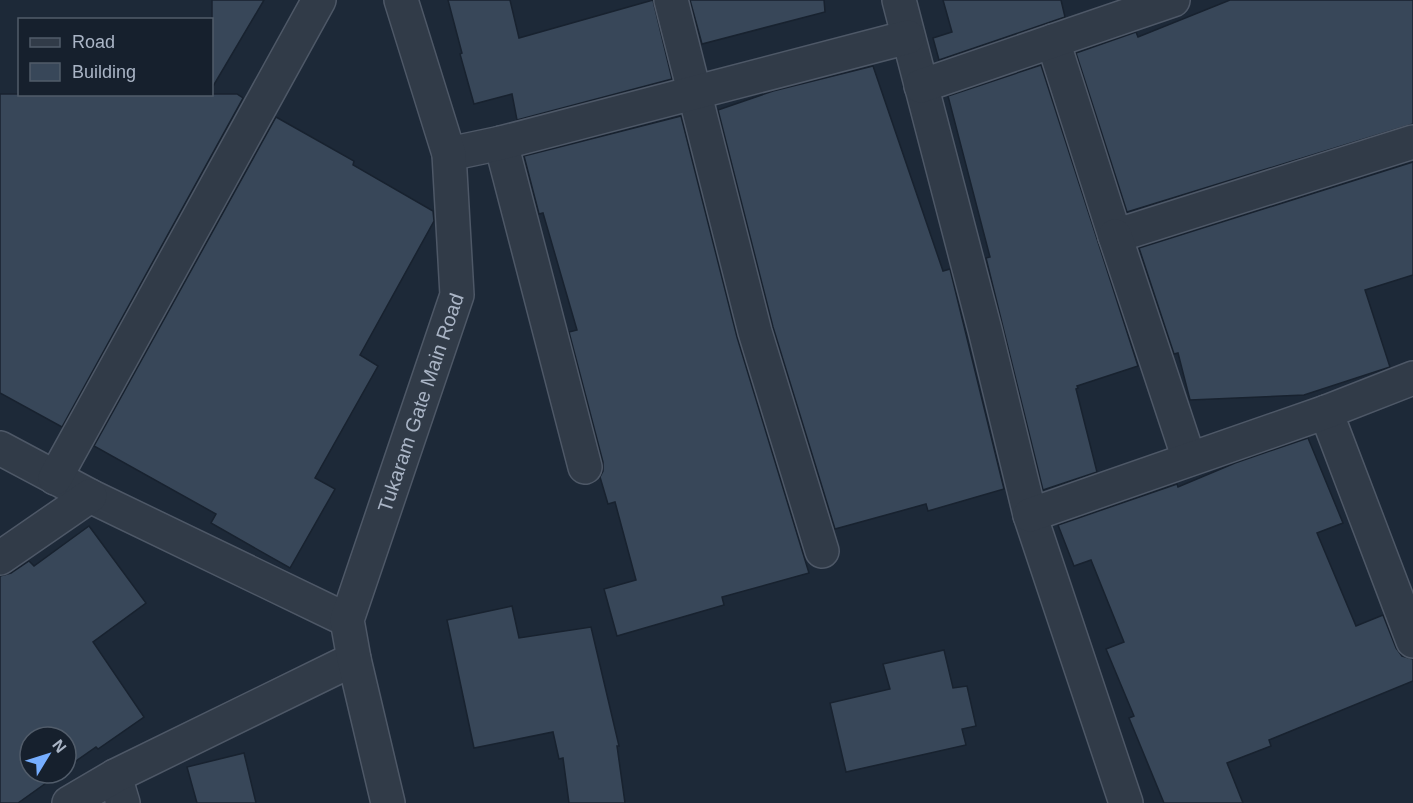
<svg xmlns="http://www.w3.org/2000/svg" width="1413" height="803" font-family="Arial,sans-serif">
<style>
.building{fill:#384759;stroke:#18222f;stroke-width:1.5}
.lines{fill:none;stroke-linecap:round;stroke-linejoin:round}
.minor-casing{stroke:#4e5867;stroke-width:36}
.tertiary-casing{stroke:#4e5867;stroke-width:36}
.minor{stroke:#313b48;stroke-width:33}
.tertiary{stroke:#313b48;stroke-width:33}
.labels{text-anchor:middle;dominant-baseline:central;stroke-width:5;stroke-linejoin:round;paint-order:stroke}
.street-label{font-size:20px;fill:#aab5c6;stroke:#16202d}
</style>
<rect width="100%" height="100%" fill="#1d2938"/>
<g class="building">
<path d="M212,0H264L212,88Z"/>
<path d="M448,0H510L519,38L653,0L672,79L517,120L512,94L474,104L460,54L462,53Z"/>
<path d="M690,0H824L825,12L702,44Z"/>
<path d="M943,0H1061L1065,17L939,60L933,38L952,32Z"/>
<path d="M1230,0H1413V124L1127,212L1076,53L1136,32L1138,37Z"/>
<path d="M1041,65L1138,366L1077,386L1078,388L1076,389L1097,472L1043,490L986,258L990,257L948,96Z"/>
<path d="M873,66L943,271L950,269L1004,489L928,511L926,504L835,529L773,327L718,110L773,91Z"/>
<path d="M0,94H237L243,98L62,427L0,393Z"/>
<path d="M681,116L737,337L809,573L722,597L724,605L617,636L604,589L636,580L615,502L608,504L600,477L603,471V462L569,332L577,330L543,213L539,214L524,156Z"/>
<path d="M276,117L354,161L353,165L433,211L434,221L360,355L378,366L315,478L335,489L290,568L211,523L216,514L94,446Z"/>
<path d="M1413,162V275L1365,290L1390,367L1304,395L1190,400L1178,353L1174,354L1139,248Z"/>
<path d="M1308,438L1343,523L1317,533L1356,626L1383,615L1396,648L1402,656L1413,659V681L1269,740L1271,746L1227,763L1243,803H1164L1129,718L1134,716L1106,649L1124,642L1091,560L1074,566L1058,525L1177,484L1178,487L1235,463Z"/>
<path d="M89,526L146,603L93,642L144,717L98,749L96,747L66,768V737H30V773H60L18,803H0V576L11,573L29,561L34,566Z"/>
<path d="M512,606L519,638L591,627L619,746H617L625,803H569L563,758L559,759L553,732L474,748L447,620Z"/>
<path d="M944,650L953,688L967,686L976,726L962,729L966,745L846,772L830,703L890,689L883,664Z"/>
<path d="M244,753L256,803H197L187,767Z"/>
</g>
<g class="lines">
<g class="minor-casing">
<g id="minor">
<path d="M671,0L755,332L822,551"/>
<path d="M899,0L985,330L1030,515L1126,803"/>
<path d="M1053,41L1115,236L1413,142"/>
<path d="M921,86L1173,0"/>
<path d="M501,143L585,467"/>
<path d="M449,154L501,143L908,37"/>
<path d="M1115,236L1189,459"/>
<path d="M1326,412L1413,641"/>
<path d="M0,448L90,496L347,620"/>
<path d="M55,478L319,0"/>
<path d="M1030,515L1326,412L1413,378"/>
<path d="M0,558L90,496"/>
<path d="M115,776L123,803"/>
<path d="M69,803L115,776L354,659"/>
</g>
</g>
<g class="tertiary-casing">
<g id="tertiary">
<path id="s1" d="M388,803L354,659L347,620L457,295L449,154L401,0"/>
</g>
</g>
<use href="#minor" class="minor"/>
<use href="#tertiary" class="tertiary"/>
</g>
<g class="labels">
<g class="street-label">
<text stroke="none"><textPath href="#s1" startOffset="417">Tukaram Gate Main Road</textPath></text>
</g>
</g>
<rect x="18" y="18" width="195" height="78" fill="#16202d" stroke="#515c6a" stroke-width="1.5"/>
<rect x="30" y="38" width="30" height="9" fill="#313b48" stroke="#515c6a" stroke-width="1.5"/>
<text x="72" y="48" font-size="18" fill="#aab5c6">Road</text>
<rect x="30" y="63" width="30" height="18" fill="#384759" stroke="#515c6a" stroke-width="1.5"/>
<text x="72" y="78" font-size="18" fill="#aab5c6">Building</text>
<g transform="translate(48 755) rotate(52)"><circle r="28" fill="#16202d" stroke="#515c6a" stroke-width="1.5"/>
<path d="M0-4.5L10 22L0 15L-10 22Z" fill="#76aeff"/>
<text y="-9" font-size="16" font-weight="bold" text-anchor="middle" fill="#aab5c6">N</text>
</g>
</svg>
